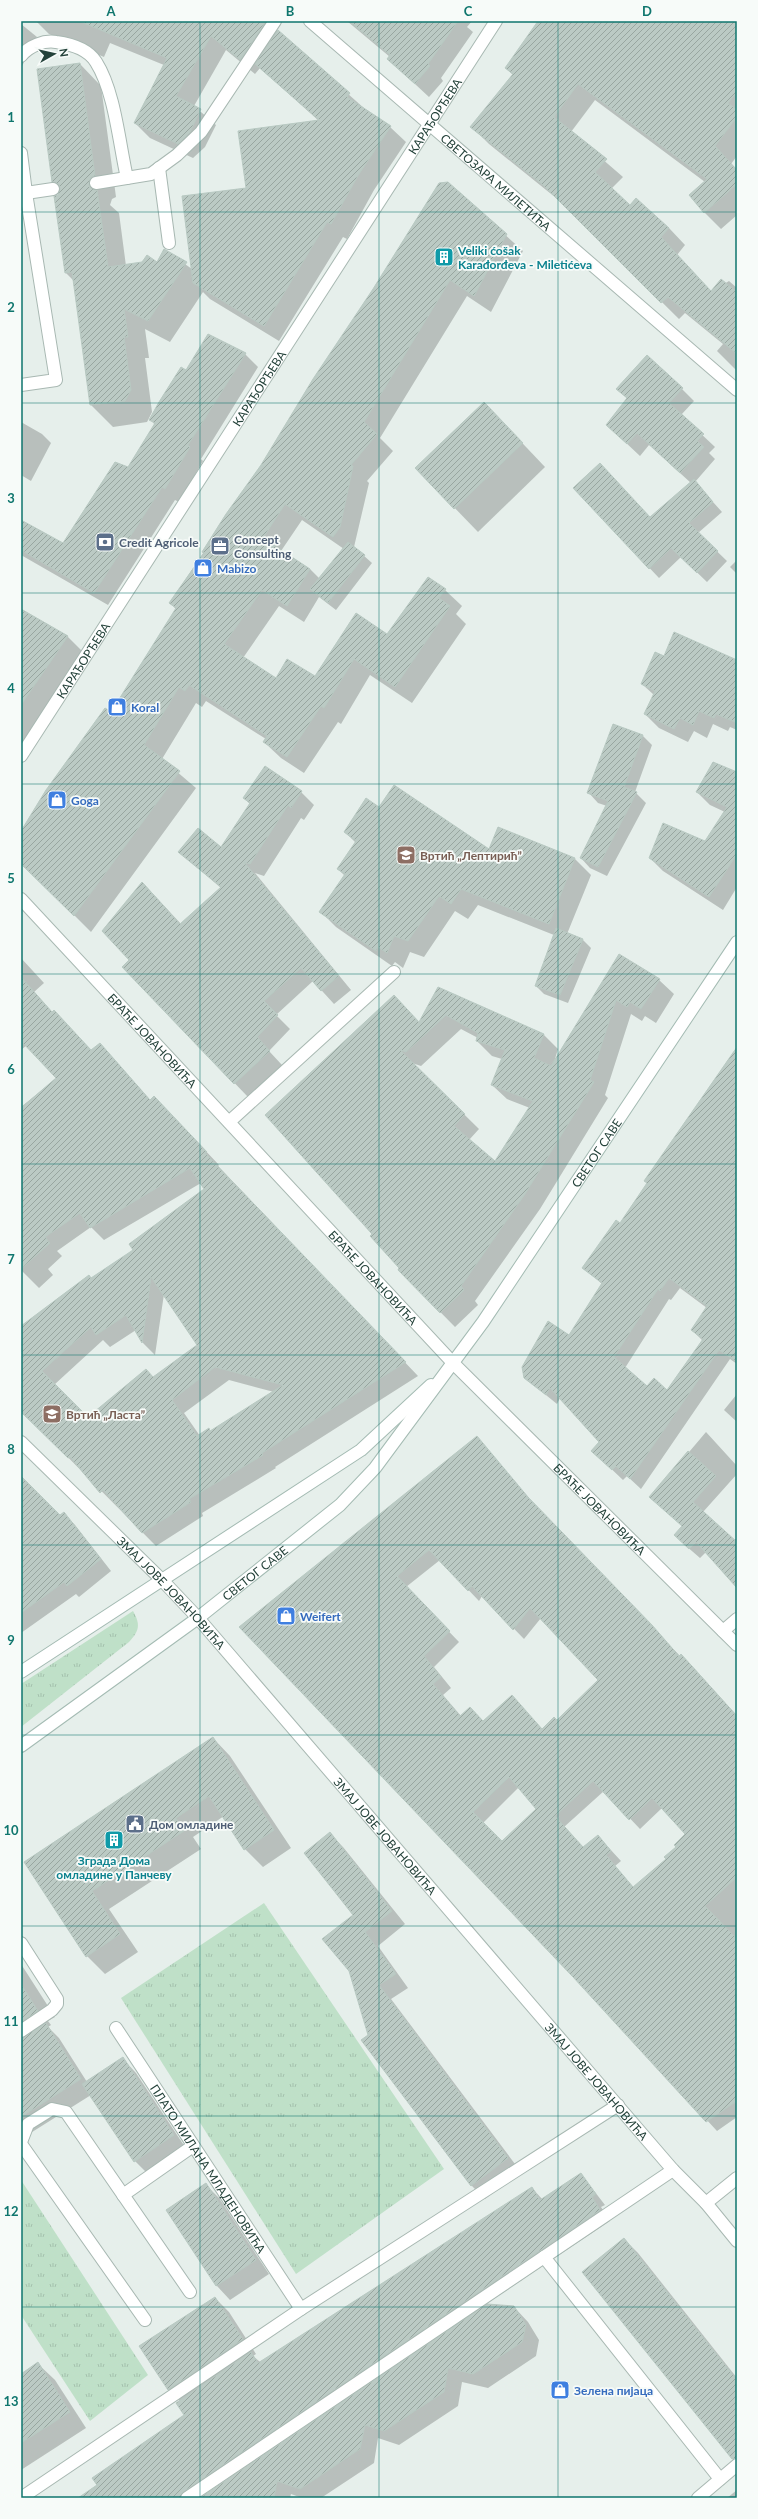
<svg xmlns="http://www.w3.org/2000/svg" width="758" height="2519" font-family="Lato,sans-serif">
<style>
.grass{fill:url(#grass-tufts)}
.shadow{fill:#0003;fill-rule:evenodd}
.building{fill:url(#building-hatch);stroke:#b8c9c2;fill-rule:evenodd}
.lines{fill:none;stroke-linecap:round;stroke-linejoin:round}
.lane-casing{stroke:#a8b8b2;stroke-width:14}
.street-casing{stroke:#a8b8b2;stroke-width:14}
.secondary-casing{stroke:#a4bbb3;stroke-width:14}
.lane{stroke:#fff;stroke-width:12}
.street{stroke:#fff;stroke-width:12}
.secondary{stroke:#fff;stroke-width:12}
.grid{fill:none;stroke:#0f766e;stroke-width:1;stroke-opacity:0.55}
.labels{text-anchor:middle;dominant-baseline:central;stroke-width:3.5;stroke-linejoin:round;paint-order:stroke}
.street-label{font-size:12px;fill:#24423a;stroke:#f7fbf9}
.culture-label{font-size:12px;font-weight:bold;fill:#0d838f;stroke:#f7fbf9;text-anchor:start}
.service-label{font-size:12px;font-weight:bold;fill:#4e5e75;stroke:#f7fbf9;text-anchor:start}
.shop-label{font-size:12px;font-weight:bold;fill:#366cbe;stroke:#f7fbf9;text-anchor:start}
.education-label{font-size:12px;font-weight:bold;fill:#785e54;stroke:#f7fbf9;text-anchor:start}
.neatline{fill:none;stroke:#0f766e;stroke-width:1.5}
.grid-label{font-size:13px;text-anchor:middle;font-weight:bold;fill:#0f766e}
</style>
<defs>
<pattern id="grass-tufts" width="24" height="20" patternUnits="userSpaceOnUse"><rect width="24" height="20" fill="#bfe0c8"/><path d="M3 7l-1-3M5 7V3M7 7l1-3M15 17l-1-3M17 17v-4M19 17l1-3" fill="none" stroke="#a4c1ad"/></pattern>
<pattern id="building-hatch" width="6" height="6" patternUnits="userSpaceOnUse"><rect width="6" height="6" fill="#bbcac4"/><path d="M-1 1l2-2M0 6l6-6M5 7l2-2" fill="none" stroke="#98a6a0"/></pattern>
</defs>
<rect width="100%" height="100%" fill="#e6efeb"/>
<g class="grass">
<path d="M133,1611C141,1625 139,1631 129,1642L21,1727V1684Z"/>
<path d="M264,1903L444,2169L296,2274L121,1998Z"/>
<path d="M21,2180L148,2375L90,2421L21,2315Z"/>
</g>
<g class="shadow">
<path d="M36,21H266L365,109L390,127L406,142L374,190L347,239L343,237L279,341L210,299L203,292L170,342L145,329L149,358H145L152,412L147,422L113,427L91,405L74,281L65,272L59,195L61,189L53,181L80,64L101,86L116,197L112,199L110,205L119,213L126,266L157,263L165,250L192,269L247,188L319,121L260,68L255,74L226,50L194,106L216,125L205,147L193,158L150,138L135,123L164,65L110,43L104,57L49,34Z"/>
<path d="M347,21H472L467,27L473,32L441,78L443,81L429,97L388,59L390,57Z"/>
<path d="M539,21H737V156L731,164L737,170V215L721,229L704,212L705,182L595,100L571,132L623,177L611,189L630,207L669,228L685,245L677,255L711,292L729,281L737,288V371L717,351L723,344L685,313L679,319L561,202L489,144L472,127L513,75L506,68Z"/>
<path d="M21,24L37,37L21,68Z"/>
<path d="M448,183L523,251L491,312L467,296L380,438L393,451L367,481L369,483L354,547L372,563L336,610L319,597L304,622L279,606L243,658L276,680L315,678L388,635L428,578L445,590L462,606L456,614L466,624L412,703L370,675L341,724L338,722L304,773L281,758L264,742L266,739L206,701L202,707L196,703L162,759L196,788L91,932L21,862V832L111,714L176,609L170,603ZM302,520L344,549L320,579L310,569L281,551Z"/>
<path d="M245,354L258,367L201,459L203,461L179,502L175,500L108,605L21,555V521L63,544L129,468L155,425L150,419L186,371Z"/>
<path d="M618,389H682L694,401L681,415L715,447L709,453L715,459L695,482L722,512L698,533L727,561L707,582L681,557L659,578L574,488L650,518L691,483L649,445L640,456L607,425L628,399Z"/>
<path d="M21,422L42,434L51,443L31,481L21,475Z"/>
<path d="M507,427L545,467L478,532L416,468Z"/>
<path d="M737,560V574L730,567Z"/>
<path d="M21,624L67,636L86,655L21,751Z"/>
<path d="M664,658L737,661V730L730,727L728,731L713,724L707,738L694,731L688,742L659,728L645,714L654,695L642,684Z"/>
<path d="M643,736L652,745L635,792L646,803L607,876L590,868L581,858L607,806L598,803L589,793Z"/>
<path d="M737,773V887L723,910L663,871L650,858L706,842L725,812L710,805L697,792Z"/>
<path d="M301,792L314,805L304,820L301,818L264,876L255,873L351,990L334,1004L313,981L276,1015L290,1029L269,1051L282,1065L248,1097L123,967L130,960L143,883L181,924L221,888L179,852L221,848L250,804L244,798Z"/>
<path d="M380,808L489,850L498,828L575,859L591,875L567,934L583,940L591,948L568,1003L544,994L536,986L554,935L478,905L468,919L455,911L424,957L410,952L403,968L395,962L392,966L336,927L320,911L345,876L338,869L356,843L345,832Z"/>
<path d="M619,955L659,980L674,994L656,1023L645,1016L642,1021L631,1014L605,1095L608,1098L540,1209L475,1301L478,1305L455,1327L399,1270L401,1268L374,1234L267,1115L419,1023L438,988L544,1035L558,1049L554,1062ZM461,1029L478,1038L477,1041L492,1056L502,1059L492,1085L507,1099L530,1108L496,1162L469,1140L479,1129L412,1063L421,1066Z"/>
<path d="M21,958L44,983L34,992L53,1013L92,1051L112,1057L150,1100L167,1110L219,1165L218,1166L418,1376L275,1467L276,1468L202,1513L203,1516L156,1546L21,1410V1327L134,1250L205,1189L201,1183L104,1240L91,1227L57,1251L62,1256L48,1269L53,1275L39,1288L21,1270V1107L57,1078L27,1045L21,1050ZM164,1294L198,1345L154,1378L88,1419L54,1385L103,1340L110,1347L136,1330L143,1343L155,1355ZM229,1380L274,1392L211,1432L209,1430L200,1436L184,1413Z"/>
<path d="M737,1051V1364L730,1359L641,1489L627,1476L623,1480L603,1461L600,1442L560,1398L557,1404L525,1378L569,1336L602,1284L584,1268L620,1224ZM680,1288L707,1308L692,1330L703,1341L668,1392L647,1387L625,1368L669,1299L671,1300Z"/>
<path d="M737,1394V1422L724,1410Z"/>
<path d="M706,1432L737,1466V1474L703,1512L734,1540L737,1538V1588L706,1552L700,1558L685,1545L683,1527L651,1497Z"/>
<path d="M477,1437L538,1509L680,1656L681,1655L691,1665L737,1716V2117L717,2131L574,1976L240,1627ZM440,1560L479,1601L482,1596L524,1639L541,1618L600,1680L557,1722L542,1730L484,1722L470,1708L461,1716L443,1695L451,1688L434,1667L459,1642L406,1587ZM519,1787L537,1809L502,1843L483,1823ZM604,1791L640,1829L662,1808L687,1834L668,1860L634,1888L615,1866L621,1861L598,1836L584,1848L564,1827Z"/>
<path d="M21,1477L60,1516L64,1514L75,1525L111,1571L79,1597L76,1594L21,1633Z"/>
<path d="M213,1738L230,1756L291,1848L263,1867L245,1849L224,1816L193,1837L201,1849L109,1909L138,1952L105,1974L87,1956L26,1863Z"/>
<path d="M330,1834L343,1847L405,1924L378,1946L408,1988L391,1999L521,2172L485,2199L472,2186L363,2040L369,2035L355,1915Z"/>
<path d="M21,1964L55,2017L48,2021L51,2025L48,2027L59,2038L87,2082L123,2059L136,2073L187,2150L149,2175L135,2161L91,2095L21,2139Z"/>
<path d="M581,2174L605,2205L601,2207L610,2221L196,2498H82L185,2416L180,2401L169,2389L215,2298L229,2312L256,2354L253,2356L260,2362L532,2188L543,2200Z"/>
<path d="M205,2184L219,2198L269,2274L230,2300L217,2286L167,2210Z"/>
<path d="M624,2239L638,2253L737,2378V2463L733,2459Z"/>
<path d="M514,2307L528,2322L539,2340L536,2356L488,2388L462,2382L458,2406L399,2445L378,2438L374,2463L321,2498H302L291,2494L290,2498H203Z"/>
<path d="M38,2364L55,2380L86,2428L21,2470V2375Z"/>
<path d="M737,2490V2498H727Z"/>
</g>
<g class="building">
<path d="M79,21H266L240,60L211,36L176,96L201,109L190,132L178,144L134,123L167,58Z"/>
<path d="M349,21H458L428,64L430,66L415,84L387,59L390,55Z"/>
<path d="M538,21H737V92L728,103L737,110V117L715,146L737,170V184L704,213L689,195L707,179L578,84L554,117L607,159L595,172L630,205L636,198L669,228L661,237L711,291L721,279L737,292V354L668,297L661,303L543,185L470,127L513,74L505,68Z"/>
<path d="M278,30L350,93L347,97L391,126L359,174L331,224L327,222L264,326L193,283L182,196L246,188L238,131L319,120L255,64Z"/>
<path d="M80,63L95,176L91,177L89,184L90,188L97,190L108,267L142,262L147,255L157,262L164,249L187,262L148,321L124,309L128,337H124L131,390L125,401L90,405L72,272L65,273L54,196L58,195L60,188L59,184L52,182L37,69Z"/>
<path d="M448,182L507,234L474,296L450,280L364,422L377,434L351,465L353,466L340,527L333,537L285,504L263,538L310,569L287,606L262,590L224,644L276,678L287,659L315,676L356,613L387,634L428,577L446,589L439,598L450,606L395,687L354,659L324,708L321,706L287,757L263,742L267,736L189,685L185,691L179,687L144,745L180,771L74,916L21,864V831L46,790L105,708L111,712L176,608L169,603L204,553L202,552L226,514L261,465L313,379L373,289L439,183Z"/>
<path d="M208,334L246,353L188,445L190,447L165,489L162,487L94,593L21,550V520L63,543L115,462L128,467L155,423L149,420L159,402L181,367L186,370Z"/>
<path d="M647,355L683,388L669,403L704,434L697,441L704,447L680,473L637,433L627,444L606,425L627,398L616,389Z"/>
<path d="M484,402L523,443L454,509L415,468Z"/>
<path d="M600,463L650,517L694,479L713,502L689,523L718,551L697,573L671,548L649,569L573,488Z"/>
<path d="M348,542L365,555L328,603L310,589Z"/>
<path d="M21,609L68,636L21,705Z"/>
<path d="M674,632L737,660V723L716,714L714,718L699,711L693,725L680,718L674,729L644,714L655,691L641,684L655,652L664,656Z"/>
<path d="M613,724L643,735L624,787L637,792L598,867L580,858L608,801L587,793Z"/>
<path d="M713,762L737,772V854L709,897L649,858L663,823L705,841L727,807L696,792Z"/>
<path d="M265,766L302,791L291,808L288,805L250,864L244,862L339,976L321,991L301,968L264,1001L278,1015L257,1037L270,1051L234,1084L122,967L129,960L102,931L142,882L180,924L221,887L178,852L198,828L221,847L250,803L243,798Z"/>
<path d="M394,785L489,849L498,827L575,858L549,924L461,889L451,904L439,896L408,941L394,936L387,953L378,947L376,951L319,912L345,874L337,869L356,841L344,832L366,798L379,807Z"/>
<path d="M556,928L583,939L560,995L535,986Z"/>
<path d="M619,954L660,979L641,1009L630,1002L627,1007L616,1000L590,1080L594,1082L525,1194L461,1286L464,1290L440,1313L398,1270L399,1268L370,1236L372,1234L265,1115L394,995L419,1022L438,987L544,1034L534,1058L551,1066ZM446,1015L478,1033L476,1041L505,1050L491,1085L533,1101L495,1161L454,1126L465,1114L400,1050L406,1052Z"/>
<path d="M21,977L52,1012L54,1010L91,1050L100,1043L150,1100L154,1096L207,1152L205,1153L406,1362L262,1453L263,1455L189,1499L191,1502L142,1533L103,1490L100,1493L70,1457L68,1458L21,1412V1326L89,1275L91,1278L133,1250L129,1244L204,1189L190,1168L90,1228L80,1213L45,1237L50,1243L21,1269V1108L56,1078L21,1041ZM151,1277L197,1345L153,1377L146,1369L88,1417L42,1371L91,1327L96,1335L126,1315L142,1343ZM215,1367L283,1385L210,1431L209,1428L197,1436L172,1400Z"/>
<path d="M737,1047V1362L719,1350L630,1479L616,1466L612,1470L591,1451L599,1442L550,1388L546,1395L524,1378L522,1367L548,1321L569,1335L602,1283L582,1268L616,1220L620,1223L647,1183L644,1181ZM669,1278L707,1306L691,1330L703,1339L667,1390L654,1378L647,1386L614,1357L658,1289L660,1291Z"/>
<path d="M477,1436L528,1497L652,1625L679,1656L681,1654L737,1716V1877L705,1906L737,1939V2101L706,2122L573,1977L239,1627ZM429,1550L468,1591L472,1586L513,1630L530,1608L598,1680L557,1720L554,1717L542,1729L512,1695L483,1721L470,1707L460,1716L433,1684L441,1677L424,1656L450,1631L397,1576ZM509,1777L536,1809L502,1841L473,1812ZM593,1781L629,1820L652,1798L685,1834L674,1845L676,1847L664,1857L666,1859L633,1887L606,1855L611,1851L598,1835L583,1847L555,1816Z"/>
<path d="M688,1451L716,1476L693,1502L737,1542V1588L696,1542L689,1549L674,1535L682,1526L649,1497Z"/>
<path d="M21,1476L60,1515L64,1512L101,1559L67,1586L64,1582L21,1613Z"/>
<path d="M213,1737L274,1830L244,1850L209,1796L176,1818L184,1831L92,1891L120,1934L86,1957L24,1862Z"/>
<path d="M330,1832L392,1911L365,1932L396,1974L379,1985L508,2158L471,2186L361,2040L368,2035L349,1971L322,1939L353,1915L304,1853Z"/>
<path d="M21,1984L38,2011L21,2022Z"/>
<path d="M46,2023L81,2079L21,2117V2038Z"/>
<path d="M123,2057L174,2135L134,2162L82,2084Z"/>
<path d="M581,2173L596,2194L592,2197L600,2210L183,2492L180,2498H78L97,2485L92,2478L184,2415L176,2403L251,2352L258,2363L532,2187L540,2200Z"/>
<path d="M206,2183L256,2260L216,2286L166,2210Z"/>
<path d="M624,2238L737,2380V2458L732,2459L582,2272Z"/>
<path d="M215,2297L243,2339L168,2390L139,2346Z"/>
<path d="M487,2304L514,2306L526,2325L522,2342L473,2374L448,2368L444,2392L384,2431L365,2425L360,2449L300,2489L277,2481L274,2498H200Z"/>
<path d="M38,2362L70,2412L21,2443V2374Z"/>
</g>
<g class="lines">
<g class="lane-casing">
<g id="lane">
<path d="M21,56C29,46 44,40 56,42C71,44 88,49 96,62C115,92 119,143 127,178"/>
<path d="M21,153L26,193L53,189"/>
<path d="M159,168L169,243"/>
<path d="M96,183L151,174L177,155L201,132L275,21"/>
<path d="M21,194L26,193L56,380L21,385"/>
<path d="M229,1122L394,972"/>
<path d="M21,1943L57,1999V2004L52,2010L21,2031"/>
<path id="s1" d="M116,2028L301,2309"/>
<path d="M21,2142L28,2124L52,2109L66,2112L190,2292"/>
<path d="M21,2144L145,2320"/>
<path d="M123,2195L193,2146"/>
<path d="M544,2257L720,2479"/>
<path d="M187,2498L673,2170"/>
</g>
</g>
<g class="street-casing">
<g id="street">
<path id="s2" d="M310,21L737,390"/>
<path id="s3" d="M21,756L496,21"/>
<path id="s4" d="M21,899L454,1364L737,1645"/>
<path id="s5" d="M21,1442L162,1580L198,1618L673,2170L706,2203L737,2241"/>
<path d="M723,1631L737,1619"/>
<path d="M706,2203L737,2178"/>
<path d="M21,2498L301,2309L618,2105"/>
<path d="M698,2498L737,2465"/>
</g>
</g>
<g class="secondary-casing">
<g id="secondary">
<path d="M21,1672L361,1450L431,1385"/>
<path id="s6" d="M21,1746L198,1618L340,1505L375,1468L483,1322L737,942"/>
</g>
</g>
<use href="#lane" class="lane"/>
<use href="#street" class="street"/>
<use href="#secondary" class="secondary"/>
</g>
<path class="grid" d="M200,21V2498M379,21V2498M558,21V2498M21,212H737M21,403H737M21,593H737M21,784H737M21,974H737M21,1164H737M21,1355H737M21,1545H737M21,1735H737M21,1926H737M21,2116H737M21,2307H737"/>
<defs>
<g id="building-square" transform="scale(1)"><rect x="-9" y="-9" width="18" height="18" rx="4" fill="#0f9aa8" stroke="#f7fbf9"/><path d="M-4-6H4V6H1V3H-1V6H-4ZM-2.5-4.3h1.7v1.8h-1.7ZM.8-4.3h1.7v1.8H.8ZM-2.5-1h1.7V.8h-1.7ZM.8-1h1.7V.8H.8Z" fill="#fff"/></g>
<g id="bank-square" transform="scale(1)"><rect x="-9" y="-9" width="18" height="18" rx="4" fill="#5c6f8a" stroke="#f7fbf9"/><path d="M-6-4H6V4H-6ZM0-2.3a2.3 2.3 0 1 0 0 4.6a2.3 2.3 0 1 0 0-4.6Z" fill="#fff"/></g>
<g id="office-square" transform="scale(1)"><rect x="-9" y="-9" width="18" height="18" rx="4" fill="#5c6f8a" stroke="#f7fbf9"/><path d="M-6-3h4V-5.5h4V-3h4V5H-6ZM-1-4.5V-3h2v-1.5ZM-6 0V1H6V0Z" fill="#fff"/></g>
<g id="shop-square" transform="scale(1)"><rect x="-9" y="-9" width="18" height="18" rx="4" fill="#3f7fe0" stroke="#f7fbf9"/><path d="M-5-2.5h2.3a2.7 3.5 0 0 1 5.4 0H5L5.5 6h-11ZM-1.5-2.5h3a1.5 2.3 0 0 0-3 0Z" fill="#fff"/></g>
<g id="school-square" transform="scale(1)"><rect x="-9" y="-9" width="18" height="18" rx="4" fill="#8d6e63" stroke="#f7fbf9"/><path d="M0-5L7-2L0 1L-7-2ZM-4 1L0 2.5L4 1V4Q0 6-4 4Z" fill="#fff"/></g>
<g id="civic-square" transform="scale(1)"><rect x="-9" y="-9" width="18" height="18" rx="4" fill="#5c6f8a" stroke="#f7fbf9"/><path d="M-.6-6.5H3V-4.5H.6V-3L4-1V1h2V6H-6V1h2V-1L-.6-3ZM-1.2 2.5V6h2.4V2.5Z" fill="#fff"/></g>
</defs>
<g fill-rule="evenodd">
<use href="#building-square" x="444" y="257"/>
<use href="#bank-square" x="105" y="542"/>
<use href="#office-square" x="220" y="546"/>
<use href="#shop-square" x="203" y="568"/>
<use href="#shop-square" x="117" y="707"/>
<use href="#shop-square" x="57" y="800"/>
<use href="#school-square" x="406" y="855"/>
<use href="#school-square" x="52" y="1414"/>
<use href="#shop-square" x="286" y="1616"/>
<use href="#civic-square" x="135" y="1824"/>
<use href="#building-square" x="114" y="1840"/>
<use href="#shop-square" x="560" y="2390"/>
</g>
<g class="labels">
<g class="street-label">
<text stroke="none"><textPath href="#s3" startOffset="762">КАРАЂОРЂЕВА</textPath></text>
<text stroke="none"><textPath href="#s2" startOffset="246">СВЕТОЗАРА МИЛЕТИЋА</textPath></text>
<text stroke="none"><textPath href="#s3" startOffset="438">КАРАЂОРЂЕВА</textPath></text>
<text stroke="none"><textPath href="#s3" startOffset="114">КАРАЂОРЂЕВА</textPath></text>
<text stroke="none"><textPath href="#s4" startOffset="193">БРАЋЕ ЈОВАНОВИЋА</textPath></text>
<text stroke="none"><textPath href="#s6" startOffset="836">СВЕТОГ САВЕ</textPath></text>
<text stroke="none"><textPath href="#s4" startOffset="517">БРАЋЕ ЈОВАНОВИЋА</textPath></text>
<text stroke="none"><textPath href="#s4" startOffset="841">БРАЋЕ ЈОВАНОВИЋА</textPath></text>
<text stroke="none"><textPath href="#s6" startOffset="291">СВЕТОГ САВЕ</textPath></text>
<text stroke="none"><textPath href="#s5" startOffset="213">ЗМАЈ ЈОВЕ ЈОВАНОВИЋА</textPath></text>
<text stroke="none"><textPath href="#s5" startOffset="537">ЗМАЈ ЈОВЕ ЈОВАНОВИЋА</textPath></text>
<text stroke="none"><textPath href="#s5" startOffset="861">ЗМАЈ ЈОВЕ ЈОВАНОВИЋА</textPath></text>
<text stroke="none"><textPath href="#s1" startOffset="168">ПЛАТО МИЛАНА МЛАДЕНОВИЋА</textPath></text>
</g>
<g class="culture-label">
<text x="458" y="250">Veliki ćošak<tspan x="458" dy="14">Karađorđeva - Miletićeva</tspan></text>
<text x="114" y="1860" text-anchor="middle">Зграда Дома<tspan x="114" dy="14">омладине у Панчеву</tspan></text>
</g>
<g class="service-label">
<text x="234" y="539">Concept<tspan x="234" dy="14">Consulting</tspan></text>
<text x="119" y="542">Credit Agricole</text>
<text x="149" y="1824">Дом омладине</text>
</g>
<g class="shop-label">
<text x="217" y="568">Mabizo</text>
<text x="131" y="707">Koral</text>
<text x="71" y="800">Goga</text>
<text x="300" y="1616">Weifert</text>
<text x="574" y="2390">Зелена пијаца</text>
</g>
<g class="education-label">
<text x="420" y="855">Вртић „Лептирић”</text>
<text x="66" y="1414">Вртић „Ласта”</text>
</g>
</g>
<rect width="758" height="2519" fill="none" stroke="#f7fbf9" stroke-width="44"/>
<g transform="translate(54 54) rotate(82)" stroke="#f7fbf9" stroke-width="3" paint-order="stroke">
<path d="M0-3L7 15L0 10L-7 15Z" fill="#24423a"/>
<text y="-6" font-size="11" font-weight="bold" text-anchor="middle" fill="#24423a">N</text>
</g>
<rect x="22" y="22" width="714" height="2475" class="neatline"/>
<g class="grid-label">
<text x="111" y="16">A</text>
<text x="290" y="16">B</text>
<text x="468" y="16">C</text>
<text x="647" y="16">D</text>
<text x="11" y="122">1</text>
<text x="11" y="312">2</text>
<text x="11" y="503">3</text>
<text x="11" y="693">4</text>
<text x="11" y="883">5</text>
<text x="11" y="1074">6</text>
<text x="11" y="1264">7</text>
<text x="11" y="1454">8</text>
<text x="11" y="1645">9</text>
<text x="11" y="1835">10</text>
<text x="11" y="2026">11</text>
<text x="11" y="2216">12</text>
<text x="11" y="2406">13</text>
</g>
</svg>
